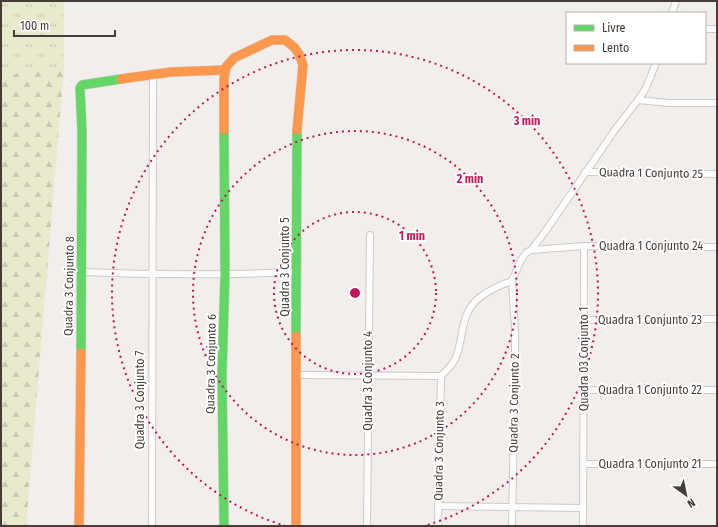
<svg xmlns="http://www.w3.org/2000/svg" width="718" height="527" font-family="'Fira Sans Condensed',sans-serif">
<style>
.grass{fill:url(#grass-tufts)}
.forest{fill:url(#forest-firs)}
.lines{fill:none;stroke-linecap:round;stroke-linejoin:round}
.street-casing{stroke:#cecac8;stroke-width:8}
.fast-casing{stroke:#d2cac5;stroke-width:10}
.slow-casing{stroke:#d2cac5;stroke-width:10}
.street{stroke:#fdfcfc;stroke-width:6}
.fast{stroke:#63d668;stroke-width:9}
.slow{stroke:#ff974d;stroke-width:9}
.ring{fill:none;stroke:#c2185b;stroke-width:2;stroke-dasharray:2 4}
.labels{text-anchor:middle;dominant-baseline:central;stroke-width:4;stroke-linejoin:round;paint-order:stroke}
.street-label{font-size:12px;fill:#483c38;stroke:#fff}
.centre{fill:#c2185b;stroke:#fff;stroke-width:2}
.ring-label{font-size:12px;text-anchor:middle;font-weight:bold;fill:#c2185b;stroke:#fff;stroke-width:4;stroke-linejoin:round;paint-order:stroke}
</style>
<defs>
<pattern id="grass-tufts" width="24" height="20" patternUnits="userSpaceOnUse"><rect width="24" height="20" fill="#e9eacd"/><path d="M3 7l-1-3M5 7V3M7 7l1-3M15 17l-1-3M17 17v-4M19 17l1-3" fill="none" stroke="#c9cab1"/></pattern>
<pattern id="forest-firs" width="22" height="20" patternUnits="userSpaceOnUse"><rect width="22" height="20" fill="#e9eacd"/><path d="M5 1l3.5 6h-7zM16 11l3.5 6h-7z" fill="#c9cab1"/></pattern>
</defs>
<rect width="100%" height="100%" fill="#f2eeec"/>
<path class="grass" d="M1,1H64V68L16,74L1,79Z"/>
<path class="forest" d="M64,68L26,526H1V79L16,74Z"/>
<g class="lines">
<g class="street-casing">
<g id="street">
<path d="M672,13L676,1"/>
<path d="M705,29H717"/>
<path d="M638,100L668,103H717"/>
<path d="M585,172L717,174"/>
<path d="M531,250L584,246L717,247"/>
<path d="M82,272C154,275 225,275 297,272"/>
<path d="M584,320L717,319"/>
<path d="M296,375L441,376C447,370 453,365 456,357C464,337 460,313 479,298C489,290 500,285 512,281"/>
<path d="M584,390H717"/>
<path d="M583,464H717"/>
<path d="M438,506L583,508"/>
<path d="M152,526L153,75"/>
<path d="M367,526L370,235"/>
<path d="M438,526L441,376"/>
<path d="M512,526L515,372V328L512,281L521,260L526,253L531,250L545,232L614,131L638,100L646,88L656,63"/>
<path d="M583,526L584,246"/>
</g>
</g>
<g class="fast-casing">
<g id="fast">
<path d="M296,336L297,130"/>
<path d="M81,353L82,132L80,88L82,85L121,79"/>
<path d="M224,526L222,375L225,275L224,130"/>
</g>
</g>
<g class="slow-casing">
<g id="slow">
<path d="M121,79L171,72L225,70"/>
<path d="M224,130V79L226,67L234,58L272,40H285L294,47L299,54L303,65L297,130"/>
<path d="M79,526L81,353"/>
<path d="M296,526V336"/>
</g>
</g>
<use href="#street" class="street"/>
<use href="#fast" class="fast"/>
<use href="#slow" class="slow"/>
</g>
<g class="ring">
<circle cx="355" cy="293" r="81"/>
<circle cx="355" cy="293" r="162"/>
<path d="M286 526A243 243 0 1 1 424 526"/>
</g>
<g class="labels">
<g class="street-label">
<text transform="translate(651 173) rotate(1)">Quadra 1 Conjunto 25</text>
<text x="651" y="246">Quadra 1 Conjunto 24</text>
<text transform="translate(285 267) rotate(-90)">Quadra 3 Conjunto 5</text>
<text transform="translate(69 286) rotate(-89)">Quadra 3 Conjunto 8</text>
<text x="650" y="320">Quadra 1 Conjunto 23</text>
<text transform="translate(584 359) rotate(-90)">Quadra 03 Conjunto 1</text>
<text transform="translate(211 364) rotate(-89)">Quadra 3 Conjunto 6</text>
<text transform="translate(368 381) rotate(-90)">Quadra 3 Conjunto 4</text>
<text x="650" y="390">Quadra 1 Conjunto 22</text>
<text transform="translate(140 400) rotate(-90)">Quadra 3 Conjunto 7</text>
<text transform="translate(514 403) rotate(-89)">Quadra 3 Conjunto 2</text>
<text transform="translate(439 451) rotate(-89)">Quadra 3 Conjunto 3</text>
<text x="650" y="464">Quadra 1 Conjunto 21</text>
</g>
</g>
<circle cx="355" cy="293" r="6" class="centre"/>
<g class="ring-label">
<text x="527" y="125">3 min</text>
<text x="470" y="183">2 min</text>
<text x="412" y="240">1 min</text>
</g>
<rect width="718" height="527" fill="none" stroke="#483c38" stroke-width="4"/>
<rect x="566" y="12" width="140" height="52" fill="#ffffff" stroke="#b6b1af"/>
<rect x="574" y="25" width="20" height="6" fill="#63d668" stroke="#b6b1af"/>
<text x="602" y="32" font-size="12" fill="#483c38">Livre</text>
<rect x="574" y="45" width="20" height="6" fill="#ff974d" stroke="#b6b1af"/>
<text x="602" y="52" font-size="12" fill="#483c38">Lento</text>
<g transform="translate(686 495) rotate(147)" stroke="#ffffff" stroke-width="3" paint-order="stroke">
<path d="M0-3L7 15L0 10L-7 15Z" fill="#483c38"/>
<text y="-6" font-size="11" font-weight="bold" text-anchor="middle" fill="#483c38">N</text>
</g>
<path d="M14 30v6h101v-6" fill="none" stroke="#483c38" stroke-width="2"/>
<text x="20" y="30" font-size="12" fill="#483c38" stroke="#ffffff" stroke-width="3" paint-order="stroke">100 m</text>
</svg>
